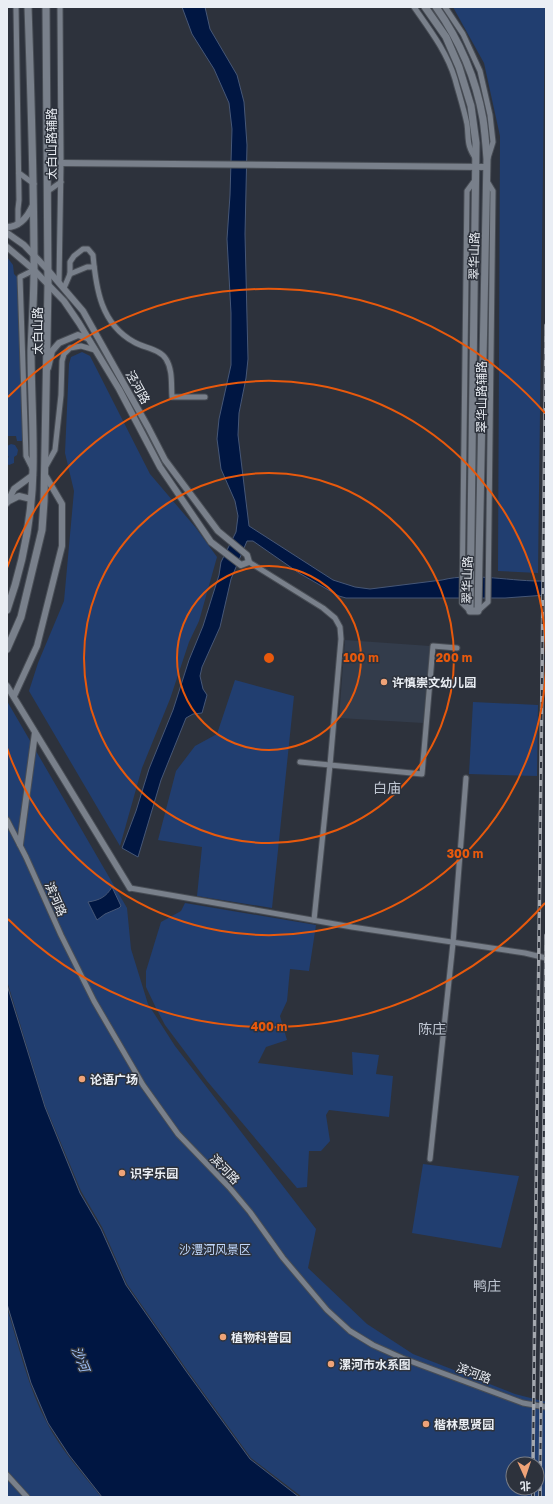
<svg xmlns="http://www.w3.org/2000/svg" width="553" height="1504" font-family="'Golos Text','Noto Sans SC',sans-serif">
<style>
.built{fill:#333c4b}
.green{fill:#213e70;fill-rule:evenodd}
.water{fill:#001642;stroke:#465777}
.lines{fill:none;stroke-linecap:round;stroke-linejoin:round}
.minor-casing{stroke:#484d55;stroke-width:7}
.tertiary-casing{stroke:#484d55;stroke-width:8}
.secondary-casing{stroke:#484d55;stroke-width:9}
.minor{stroke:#79808b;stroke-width:5}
.tertiary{stroke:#79808b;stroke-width:6}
.secondary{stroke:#79808b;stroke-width:7}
.rail-casing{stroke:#a4a8af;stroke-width:3.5}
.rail{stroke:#2d323c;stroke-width:2;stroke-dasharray:6;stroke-linecap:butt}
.ring{fill:none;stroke:#e8590c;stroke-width:2}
.poi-dot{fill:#efa378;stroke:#2d323c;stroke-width:1.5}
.labels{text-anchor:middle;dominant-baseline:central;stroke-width:3;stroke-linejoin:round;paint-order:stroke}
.street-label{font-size:12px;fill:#eaeef4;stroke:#2d323c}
.poi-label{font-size:12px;font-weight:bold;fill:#eaeef4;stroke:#2d323c;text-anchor:start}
.park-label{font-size:12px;fill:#bfd6fb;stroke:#2d323c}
.water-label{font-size:13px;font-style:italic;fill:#a2c3f9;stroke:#2d323c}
.quarter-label{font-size:14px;fill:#bfc6d2;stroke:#2d323c}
.centre{fill:#e8590c;stroke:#2d323c;stroke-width:2}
.ring-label{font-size:12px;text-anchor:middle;font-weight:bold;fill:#e8590c;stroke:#2d323c;stroke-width:3;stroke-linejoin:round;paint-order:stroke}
</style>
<rect width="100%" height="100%" fill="#2d323c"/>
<path class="built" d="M345,640L430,646L423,723L339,718Z"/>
<g class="green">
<path d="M453,7H545L538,573L498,571L500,136L484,63Z"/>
<path d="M7,257L13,265L14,274L17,277L24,441H17L16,436H7Z"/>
<path d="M82,352L90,356L150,474L196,528L217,557L199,621L189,642L170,699L142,768L120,846L29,691L38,663L64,601L74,491L65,453L69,364L71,357Z"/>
<path d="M11,444L15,445L18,450L17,455L14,457V463L9,465L7,464V458L9,457L7,455V446Z"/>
<path d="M235,680L294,696L272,908L197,896L202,847L158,840L176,771L195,746L217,734Z"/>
<path d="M7,701L127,908L131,949L148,1004L175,1046L316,1229L308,1268L367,1324L413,1354L515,1394L546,1402V1497H302L251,1458L187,1370L127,1284L102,1227L81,1191L45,1105L7,981ZM513,1464H537V1488H513Z"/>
<path d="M473,702L538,705L537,776L469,774Z"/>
<path d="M185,903L316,925L309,971L290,969L287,1001L280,1016L287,1040L266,1047L258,1063L353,1075L352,1052L379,1055L376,1074L393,1076L389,1117L329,1110L326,1115L330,1141L321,1151H309L307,1187L297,1188L207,1081L165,1025L156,1008L146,987V971L161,922L181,911Z"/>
<path d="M423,1164L519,1176L501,1248L412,1233Z"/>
<path d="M7,1308C19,1346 28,1388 47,1423C61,1450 83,1474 101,1497H7Z"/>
</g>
<g class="water">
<path d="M182,7H205L210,29L237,75L244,102L247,145L245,234L248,359L246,378L239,413L238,435L249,526L333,580L355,587L370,589L442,580C474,572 512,582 546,581V595L505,598H346L339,596L299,573L253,541H247L231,579L220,627L202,667L200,676L203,689L207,695L202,713L193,714L186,718L161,780L138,857L122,848L136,811L149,769L173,710L189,660L203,626L219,575L221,562L236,532L238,516L235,501L221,469L217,439L219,419L231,365V313L227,239L230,195L232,129L229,103L214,69L192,34Z"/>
<path d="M112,887L121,906L119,908L105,914L97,920L88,902C100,900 106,897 112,887Z"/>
<path d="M7,985L45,1107L80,1193L101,1229L126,1285L186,1371L250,1459L299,1497H102L69,1455L48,1423L31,1383L7,1304Z"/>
</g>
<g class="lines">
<g class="minor-casing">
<g id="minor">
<path d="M16,7L19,200L18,209V224"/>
<path d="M414,7C430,30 447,52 455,79C459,94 464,109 467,124C469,139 466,145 476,159"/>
<path d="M445,7L463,34L480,71L490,115L493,142L488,158"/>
<path d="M19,173L34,184"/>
<path d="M48,191L61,182"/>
<path d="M70,274L87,267H94"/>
<path d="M59,282L61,163L60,7"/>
<path d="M64,288L70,274V262L74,256L83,249H88L93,255C96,289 101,324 134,342C144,348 160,349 166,359C173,370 171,385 172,397H205"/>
<path d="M46,466L55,450L61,395L62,361L64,354L70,348L81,346L95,350"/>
<path d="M32,468L26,456L20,277L34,270"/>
<path d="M249,562L323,608L335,618L340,627L341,639L330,765L300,762"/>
<path d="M470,611L462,603L467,191L475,180"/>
<path d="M478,611L488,602L493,191L487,181"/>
<path d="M7,820L26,857L61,935L94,1001L143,1085L178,1134L229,1187L250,1212L283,1258L327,1310L350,1331L373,1345L402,1358L523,1403L546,1407"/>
<path d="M130,888L352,927L525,953L546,958"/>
<path d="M314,920L330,765L422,774L433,646L457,648"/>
<path d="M430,1159L453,943L466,778"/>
<path d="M7,1475L27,1497"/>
</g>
</g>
<g class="tertiary-casing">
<g id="tertiary">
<path d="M61,163L487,167"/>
<path d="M7,227C20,227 28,216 33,205"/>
<path d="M7,233L24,245L47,269L83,311L148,427L165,460L218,531L247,555L249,562L241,565L211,542L160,467L119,389L79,323L64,301L34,270L7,247"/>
<path d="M48,368L52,351L59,343L78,335L87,338"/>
<path d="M7,502L19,496L31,499"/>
<path d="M7,503L14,489L33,475"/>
<path d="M7,686L130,888"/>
<path d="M14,696L37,646L62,546V504L45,475"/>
<path d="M20,844L35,733"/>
</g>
</g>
<g class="secondary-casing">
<g id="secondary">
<path d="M425,7L446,37L459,67L471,106L476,143L470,611H478L487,159C486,146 485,132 483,119C476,79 460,41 436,7"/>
<path d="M7,610C23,565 32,517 33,470C34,430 31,390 31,351C32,324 34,296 34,269C34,181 31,94 28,7"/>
<path d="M7,649L21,617L42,530L44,501L48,285L46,7"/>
</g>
</g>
<use href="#minor" class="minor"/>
<use href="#tertiary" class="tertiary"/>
<use href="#secondary" class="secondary"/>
<g class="rail-casing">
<g id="rail">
<path d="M533,1464L546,325"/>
<path d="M533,1497V1488"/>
<path d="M540,1497L546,935"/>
</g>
</g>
<use href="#rail" class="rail"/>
</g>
<g class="ring">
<circle cx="269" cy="658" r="92"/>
<circle cx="269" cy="658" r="185"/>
<path d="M546 660A277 277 0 0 1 7 748M7 568A277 277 0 0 1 546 656"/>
<path d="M545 903A369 369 0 0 1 8 919M8 397A369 369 0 0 1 545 413"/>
</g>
<g class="poi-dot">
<circle cx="384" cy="682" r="4"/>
<circle cx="82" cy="1079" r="4"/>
<circle cx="122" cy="1173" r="4"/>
<circle cx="223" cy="1337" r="4"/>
<circle cx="331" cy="1364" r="4"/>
<circle cx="426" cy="1424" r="4"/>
</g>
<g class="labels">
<g class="street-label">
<text transform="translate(51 144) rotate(-90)">太白山路辅路</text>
<text transform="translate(474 256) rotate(-89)">翠华山路</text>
<text transform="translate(37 331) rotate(-90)">太白山路</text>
<text transform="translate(138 387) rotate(61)">泾河路</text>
<text transform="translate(481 397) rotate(-90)">翠华山路辅路</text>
<text transform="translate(467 580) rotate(-89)">翠华山路</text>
<text transform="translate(56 899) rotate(67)">滨河路</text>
<text transform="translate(225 1169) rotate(46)">滨河路</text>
<text transform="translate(474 1373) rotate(21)">滨河路</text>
</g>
<g class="poi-label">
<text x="392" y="682">许慎崇文幼儿园</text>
<text x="90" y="1079">论语广场</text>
<text x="130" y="1173">识字乐园</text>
<text x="231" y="1337">植物科普园</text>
<text x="339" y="1364">漯河市水系图</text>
<text x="434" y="1424">楷林思贤园</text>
</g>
<g class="park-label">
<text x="215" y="1249">沙澧河风景区</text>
</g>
<g class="water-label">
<text transform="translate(81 1359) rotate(68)">沙河</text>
</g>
<g class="quarter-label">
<text x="387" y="787">白庙</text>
<text x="432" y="1028">陈庄</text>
<text x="487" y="1285">鸭庄</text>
</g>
</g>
<circle cx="269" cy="658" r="6" class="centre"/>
<g class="ring-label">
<text x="361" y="662">100 m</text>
<text x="454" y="662">200 m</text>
<text x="465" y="858">300 m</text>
<text x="269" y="1031">400 m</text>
</g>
<rect width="553" height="1504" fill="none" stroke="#eaeef4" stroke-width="16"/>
<g transform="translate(525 1476) rotate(177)"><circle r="19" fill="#2d323c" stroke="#797d86"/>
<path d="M0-3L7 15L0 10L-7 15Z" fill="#efa378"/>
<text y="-6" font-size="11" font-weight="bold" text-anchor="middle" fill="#eaeef4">北</text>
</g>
</svg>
